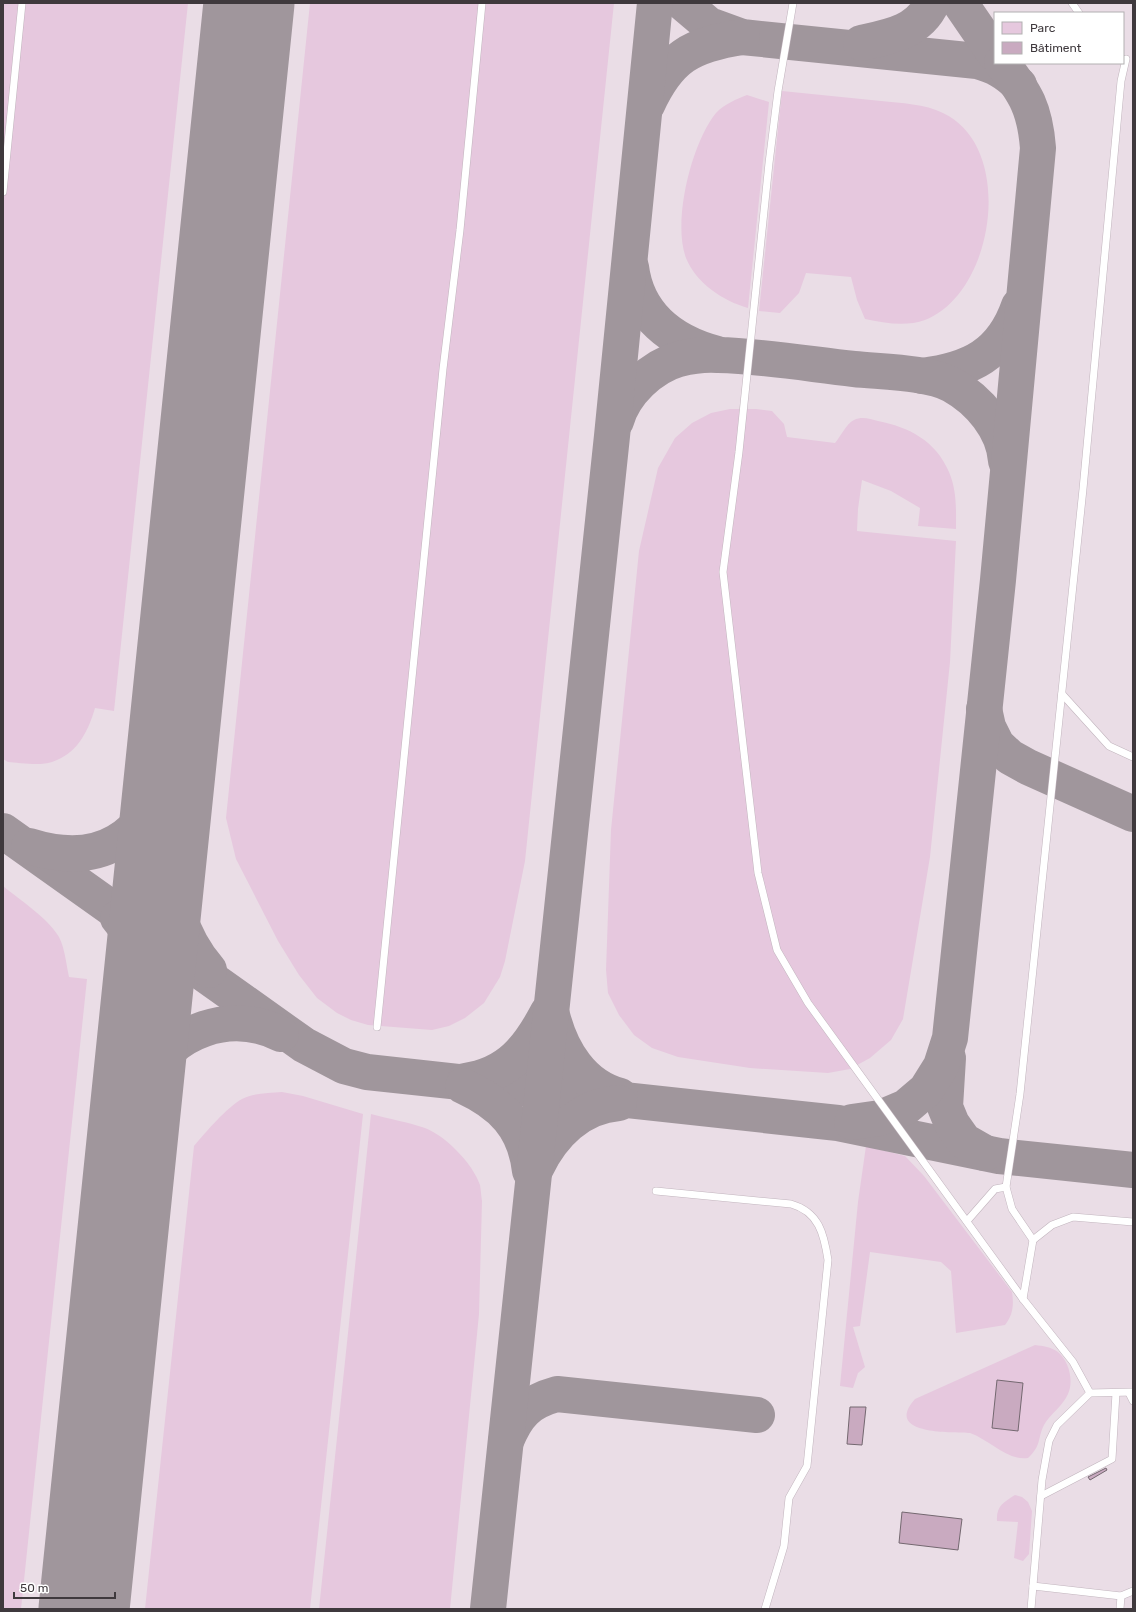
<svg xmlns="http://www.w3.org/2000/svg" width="1136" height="1612" font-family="Rubik,sans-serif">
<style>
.green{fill:#e6c8de}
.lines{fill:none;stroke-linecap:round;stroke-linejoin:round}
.taxiway{stroke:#a0969c;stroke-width:36}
.runway{stroke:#a0969c;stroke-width:91}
.building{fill:#c9aac0;stroke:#746870}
.lane-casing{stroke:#c2b5be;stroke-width:8}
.lane{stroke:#fff;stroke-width:7}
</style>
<rect width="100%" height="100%" fill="#eadde6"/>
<g class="green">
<path d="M3,3H188L114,711L95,708C88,732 77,754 52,762C41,766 20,763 8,762L3,759Z"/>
<path d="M310,3H614L525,861L505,961L500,977L484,1003L465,1018L449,1026L432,1030L368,1025L351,1020L337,1013L317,998L299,975L278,941L236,859L226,818Z"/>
<path d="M782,91C815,94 848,98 881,101C901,103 925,104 943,113C1016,147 995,293 925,320C906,327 884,323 865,319L857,300L851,277L806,273L799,293L780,313L759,311Z"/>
<path d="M747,95L769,102L748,308C723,301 696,283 686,258C672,221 692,142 716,113C724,104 737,99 747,95Z"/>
<path d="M730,409H756L772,411L784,424L787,437L835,443C841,436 846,424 854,420C862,416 870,419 878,421C909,427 936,441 949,472C957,491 956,509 956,529L918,526L920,508L891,491L862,480L858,509L857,531L956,541L950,662L930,857L903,1019L891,1040L870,1058L850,1069L828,1073L750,1068L678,1057L652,1048L634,1035L619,1015L608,993L606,970L611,830L639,551L658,468L675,438L692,423L711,413Z"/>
<path d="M3,886C20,900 48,918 59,937C65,949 66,963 69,977L87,979L21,1609H3Z"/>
<path d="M282,1092L303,1096L363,1114L310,1609H145L194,1146C206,1132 226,1108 242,1099C254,1093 268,1093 282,1092Z"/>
<path d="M371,1114C389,1119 408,1122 425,1128C446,1136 473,1164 480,1185C481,1190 481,1196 482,1201L479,1314L450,1609H319Z"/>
<path d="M866,1146L905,1156L924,1176L1012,1292C1014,1305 1013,1315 1005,1325L956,1333L951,1271L941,1262L870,1252L860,1326L853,1327L865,1367L858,1373L853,1388L840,1386L858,1202Z"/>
<path d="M1035,1345C1043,1346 1051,1347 1058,1352C1069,1361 1074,1381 1068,1394C1063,1406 1050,1414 1044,1425C1037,1439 1042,1445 1028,1458C1007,1461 990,1440 970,1433C951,1432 883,1435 915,1399Z"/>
<path d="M1015,1495L1022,1497L1028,1502L1032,1511L1029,1554L1023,1561L1014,1558L1018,1522L997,1521C996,1506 1004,1502 1015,1495Z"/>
</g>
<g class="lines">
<g class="taxiway">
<path d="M683,3L709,25L742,37L977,61C995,66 1006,72 1019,85"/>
<path d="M960,3L995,54"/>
<path d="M861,43C889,37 919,32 932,3"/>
<path d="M647,105C669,57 691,45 742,37"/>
<path d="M631,267C637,316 672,342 717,354"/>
<path d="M922,376C970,370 1002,355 1019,306"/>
<path d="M616,421C624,393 651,367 679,359C691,356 704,354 718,355C763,356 809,364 854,369C881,372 929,372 952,385C979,400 1004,429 1006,461"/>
<path d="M984,709L988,727L997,745L1010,757L1028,767L1133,814"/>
<path d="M3,831L304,1045L344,1066L367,1072L838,1123L999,1156L1133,1170"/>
<path d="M162,844C168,888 179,936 209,970"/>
<path d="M29,846C102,869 143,837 170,771"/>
<path d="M118,918C134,937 140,958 148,981"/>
<path d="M552,1015C561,1051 582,1086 620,1096"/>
<path d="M948,1058L945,1107L952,1124L964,1141L985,1153"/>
<path d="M465,1081C509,1075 529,1048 548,1012"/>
<path d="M463,1086C502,1104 525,1127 530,1171"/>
<path d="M134,1121C137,1108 139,1092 146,1080C172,1030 230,1009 281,1034"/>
<path d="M852,1122L880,1118L906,1107L926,1090L941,1066L950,1038L998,580L1038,148C1035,109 1026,94 1002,63"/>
<path d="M536,1168C552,1134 580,1106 619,1103"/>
<path d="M506,1441C517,1414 528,1402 557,1394L757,1415"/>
<path d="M488,1609L612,436L655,3"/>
</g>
<path class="runway" d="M84,1609L249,3"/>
</g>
<g class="building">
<path d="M997,1380L1023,1383L1018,1431L992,1428Z"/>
<path d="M850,1407H866L862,1445L847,1444Z"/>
<path d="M1106,1468L1107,1470L1090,1480L1088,1477Z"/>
<path d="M902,1512L962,1519L958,1550L899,1543Z"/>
</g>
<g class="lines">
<g class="lane-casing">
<g id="lane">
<path d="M793,3L778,91L769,163L739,452L723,572L758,873L777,950L808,1003L1023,1299L1073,1362L1090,1393"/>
<path d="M1072,3L1079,13"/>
<path d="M3,192L22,3"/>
<path d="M1062,694L1109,746L1133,757"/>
<path d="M377,1027L443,369L460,230L482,3"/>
<path d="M656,1191L791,1204C819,1212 824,1234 828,1260L807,1466L789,1498L784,1546L765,1609"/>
<path d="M967,1221L995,1189L1006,1187"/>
<path d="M1033,1240L1052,1225L1073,1217L1133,1222"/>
<path d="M1023,1299L1033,1240L1012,1209L1006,1187L1020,1094L1083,489L1121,81L1126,59"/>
<path d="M1129,1393L1133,1401"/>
<path d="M1041,1496L1112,1459L1116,1393"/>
<path d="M1033,1586L1121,1596L1133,1591"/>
<path d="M1031,1609L1042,1480L1049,1441L1057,1425L1090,1393L1133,1392"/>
<path d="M1120,1609L1121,1596"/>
</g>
</g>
<use href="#lane" class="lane"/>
</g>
<rect width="1136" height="1612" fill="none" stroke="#3f393d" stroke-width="8"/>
<rect x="994" y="12" width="130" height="52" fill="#ffffff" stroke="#b2b0b1"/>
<rect x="1002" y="22" width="20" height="12" fill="#e6c8de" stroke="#b2b0b1"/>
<text x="1030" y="32" font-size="12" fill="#3f393d">Parc</text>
<rect x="1002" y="42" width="20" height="12" fill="#c9aac0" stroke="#b2b0b1"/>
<text x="1030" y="52" font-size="12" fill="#3f393d">Bâtiment</text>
<path d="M14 1592v6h101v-6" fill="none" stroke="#3f393d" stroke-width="2"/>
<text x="20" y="1592" font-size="12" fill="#3f393d" stroke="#ffffff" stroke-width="3" paint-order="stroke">50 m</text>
</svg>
